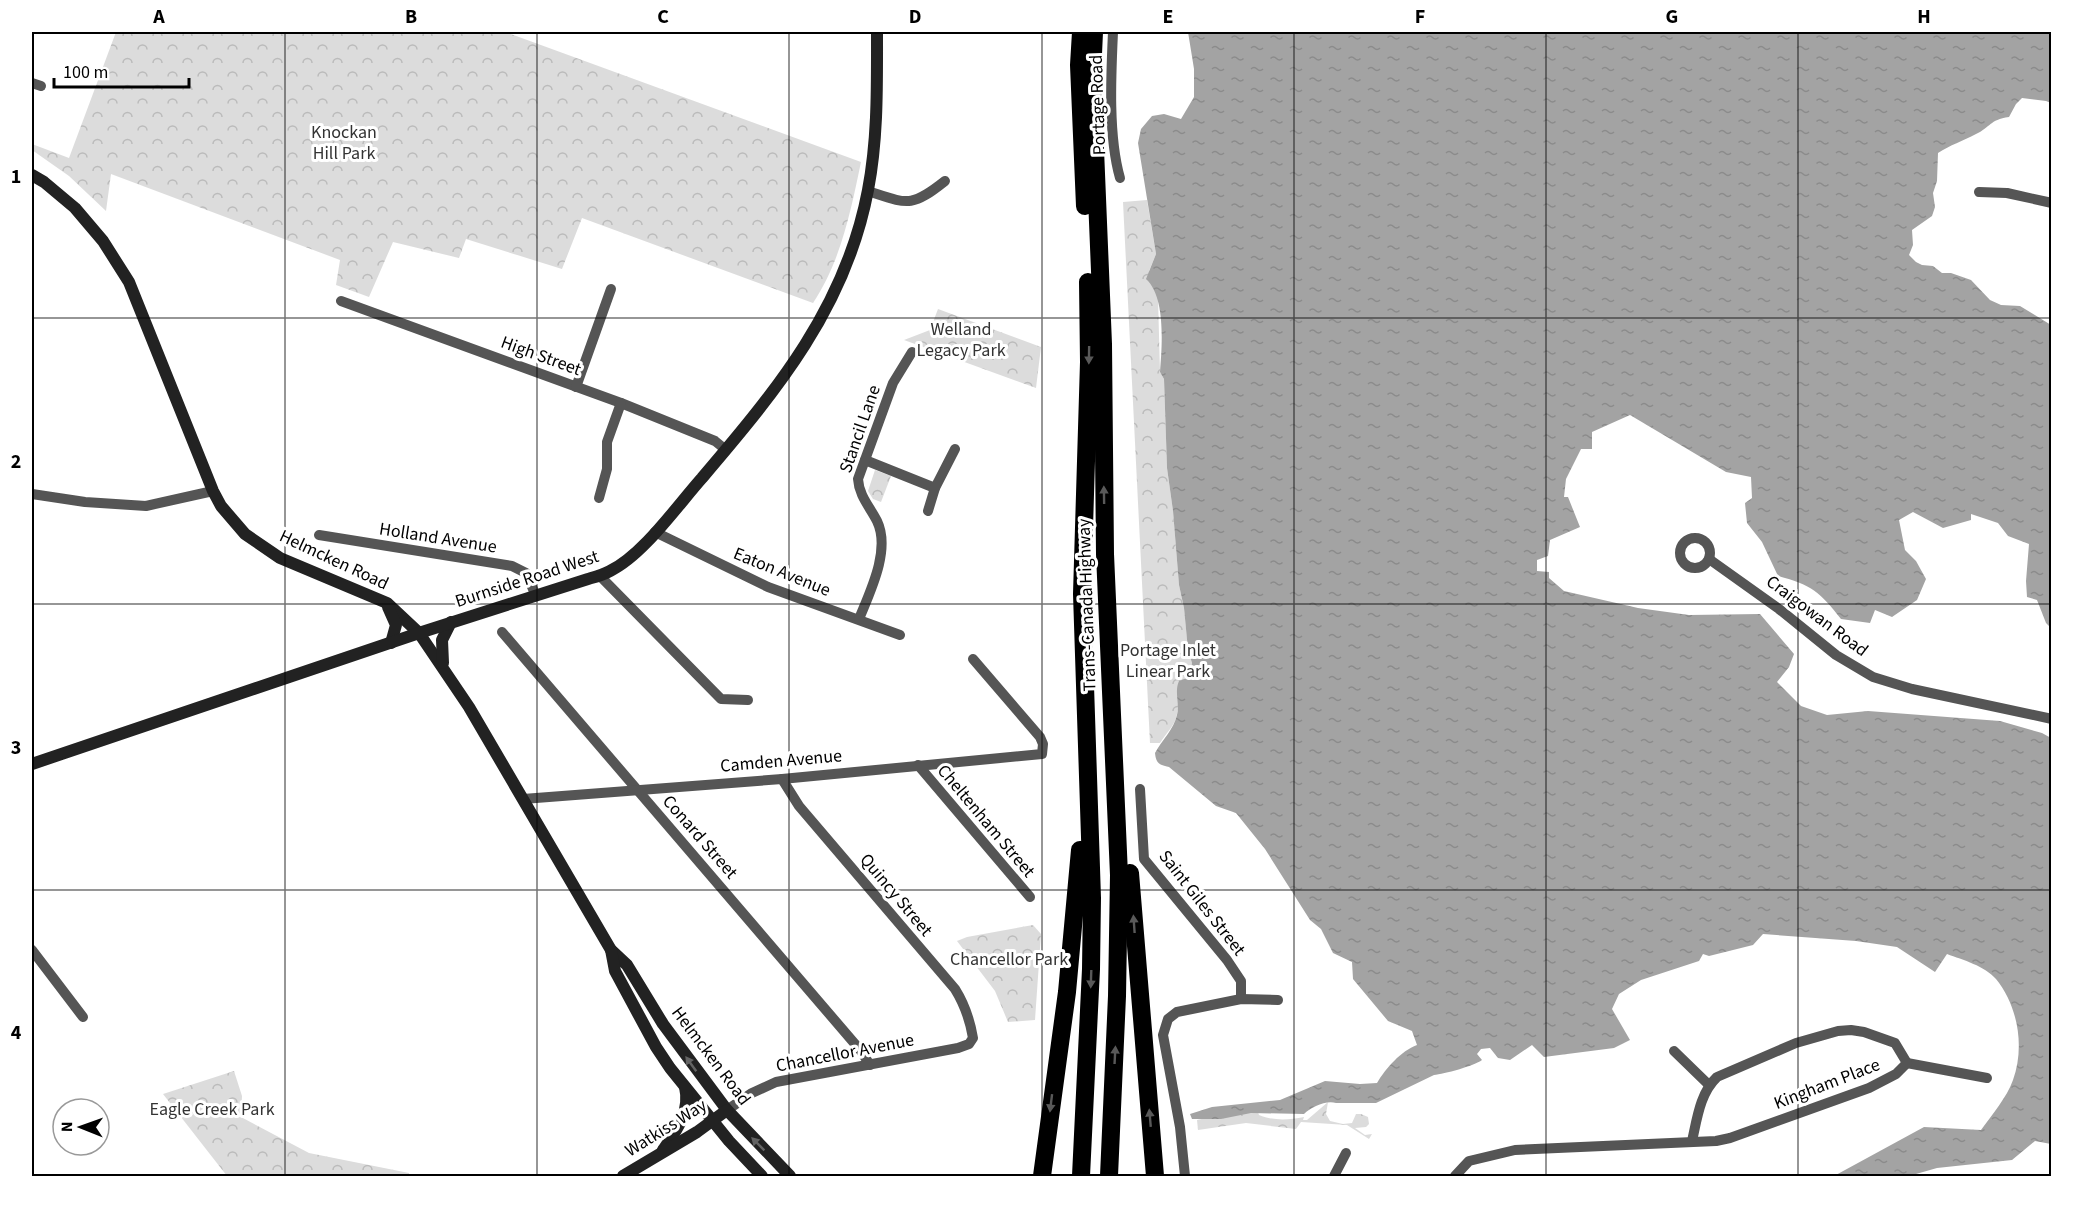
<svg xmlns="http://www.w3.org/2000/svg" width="2083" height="1208" font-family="'Source Sans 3',sans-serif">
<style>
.park{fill:url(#park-crowns)}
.water{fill:url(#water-ripples)}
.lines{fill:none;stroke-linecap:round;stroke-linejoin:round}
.street{stroke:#555;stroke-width:10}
.secondary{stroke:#222;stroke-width:12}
.highway{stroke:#000;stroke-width:18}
.oneway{fill:#595959}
.oneway2{fill:#646464}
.grid{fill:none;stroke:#000;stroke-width:1.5;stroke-opacity:0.55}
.labels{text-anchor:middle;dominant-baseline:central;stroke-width:6;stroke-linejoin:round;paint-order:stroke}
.street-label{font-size:18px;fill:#000;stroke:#fff}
.park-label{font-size:18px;fill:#333;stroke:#fff}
.neatline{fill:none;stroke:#000;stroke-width:2}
.grid-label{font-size:20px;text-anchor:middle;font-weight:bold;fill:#000}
</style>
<defs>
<pattern id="park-crowns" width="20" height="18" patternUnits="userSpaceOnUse" patternTransform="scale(1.5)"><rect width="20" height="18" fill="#dcdcdc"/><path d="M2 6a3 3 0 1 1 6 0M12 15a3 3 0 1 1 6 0" fill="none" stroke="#bbb"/></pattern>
<pattern id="water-ripples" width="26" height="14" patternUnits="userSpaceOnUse" patternTransform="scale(1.5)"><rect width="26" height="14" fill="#a3a3a3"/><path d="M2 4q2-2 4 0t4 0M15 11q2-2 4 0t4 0" fill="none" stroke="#8b8b8b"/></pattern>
</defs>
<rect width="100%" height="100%" fill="#fff"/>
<g class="park">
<path d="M116,32H505L861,162C851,210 841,261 813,303L582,218L562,269L466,239L459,258L393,242L369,297L336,285L340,260L111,174L106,211L69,176L32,150V144L69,158Z"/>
<path d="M1147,200L1156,254L1149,271L1158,298L1160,372L1164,379L1167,468L1173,511L1179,585L1184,608L1188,649L1192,663L1190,677L1180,681C1175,692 1180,703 1177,714C1175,726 1166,733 1160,743H1150L1123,202Z"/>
<path d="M938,309L1041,347L1036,388L904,340L930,330Z"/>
<path d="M875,470L891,476L881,502L873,499L868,491Z"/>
<path d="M1033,925L1041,934L1035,1020L1008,1022L995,991L957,941L967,937Z"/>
<path d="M234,1071L242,1096L241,1117L309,1153L409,1173V1176H227L163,1094Z"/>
<path d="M1328,1102L1326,1114L1330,1121L1343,1124L1352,1123L1356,1114H1361L1368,1117L1369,1124L1366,1127L1355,1128L1365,1135L1372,1134L1369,1139L1347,1125L1301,1122L1296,1129L1246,1123L1198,1130L1197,1120L1220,1115L1258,1112L1259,1115C1273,1121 1289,1120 1304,1117L1303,1120H1307Z"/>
</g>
<path class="water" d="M1188,32H2051V103L2046,101L2022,98L2016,104L2009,117C1989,120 1991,127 1976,134C1963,141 1950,145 1938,153L1937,181L1933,193L1935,207L1932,216L1912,230L1913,245L1909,255L1916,262L1922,265L1933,266L1942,273H1951L1971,280L1990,300L2001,305L2020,306L2051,325V628L2046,623L2037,600L2027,597L2026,581L2029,544L2008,536L1998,523L1971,514V520L1943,528L1913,512L1899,520L1905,550L1916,561L1926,579L1917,600L1892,617L1875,610L1870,623L1841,619C1820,592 1812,585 1778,576L1762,542L1747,523L1745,503L1752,498L1751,477L1726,472L1630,415L1592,432V449H1581L1566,479L1564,497H1568L1580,527L1550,540L1548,556L1537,560V571L1549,572V578L1564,591L1638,608L1689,615L1760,614L1794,654L1789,667L1777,682L1801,706L1827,715L1868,711L2000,721L2042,733L2051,738V1144L2035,1141L2012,1160L1937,1168L1909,1176H1834L1924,1127L1981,1130C1992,1115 2007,1097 2013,1080C2025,1047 2018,1006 1996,979C1985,966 1963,960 1947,954L1935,972L1897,947L1856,941L1763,934L1753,945L1709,956L1703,954L1699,961L1641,980L1619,994L1612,1009L1630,1040L1614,1048L1544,1057L1532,1045L1510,1060L1498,1058L1490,1048L1481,1049L1477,1054L1482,1060C1474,1066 1444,1074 1434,1075L1376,1103H1336C1326,1100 1311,1107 1304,1114L1251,1113L1221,1119H1192L1190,1114L1212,1107L1280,1100L1325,1081L1360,1084L1377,1083C1386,1068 1401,1051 1417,1045L1412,1031L1388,1021L1353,979L1352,962L1333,953L1321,929L1310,920L1265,849L1236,813L1216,806L1169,767C1159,765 1156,763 1155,753C1162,740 1174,729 1177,715C1180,704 1174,692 1179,681L1190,677L1192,663L1188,650L1184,608L1179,585L1173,511L1167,468L1164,379L1160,372C1162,346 1166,297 1146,279L1156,254L1138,143L1141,129L1152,116L1164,114L1181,119L1194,97V69Z"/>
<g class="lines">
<g class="street">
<path d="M1113,32C1111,75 1108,136 1120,178"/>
<path d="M32,83L41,86"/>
<path d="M868,191C908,204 911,208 945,181"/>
<path d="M1979,192L2007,193L2052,203"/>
<path d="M341,301L621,403L715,441L726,450"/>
<path d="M576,387L611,289"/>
<path d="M865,460L935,488"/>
<path d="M32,494L85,502L146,506L213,491"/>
<path d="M599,498L607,469V442L621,403"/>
<path d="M928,511L935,488L955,449"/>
<path d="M655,532L768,587L900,635"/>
<path d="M319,535L512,566L526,573L536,596"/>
<circle cx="1695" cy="553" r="15"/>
<path d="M1709,559L1779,609L1836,655L1873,677L1912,689L2052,719"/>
<path d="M599,575L721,699L748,700"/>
<path d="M859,619C870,592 891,550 877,521C870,507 859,496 858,479L893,383L912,352"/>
<path d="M502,632L861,1051L870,1065"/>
<path d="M918,765L1030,897"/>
<path d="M1140,789L1144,859L1227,960L1241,981V999"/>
<path d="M523,799L782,779L1042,754L1043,744L1040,737L973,659"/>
<path d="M32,950L83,1017"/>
<path d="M1674,1051L1709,1085"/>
<path d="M1907,1063L1987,1078"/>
<path d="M727,1110L752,1093L776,1082L958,1048L969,1044L973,1038C970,1020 965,1005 955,989L799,806L782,779"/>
<path d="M1185,1176L1180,1127L1163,1035L1168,1019L1177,1012L1241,999L1278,1000"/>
<path d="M1334,1176L1346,1153"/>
<path d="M1455,1176L1469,1161L1515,1150L1716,1141L1730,1138L1869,1088L1896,1074L1907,1063L1895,1043L1864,1032L1851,1030L1838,1031L1796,1043L1717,1077C1700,1093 1697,1119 1692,1141"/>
</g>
<g class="secondary">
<path d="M32,175L44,182L75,208L103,241L129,282L213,491L221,506L245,534L280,558L387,603L419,633L469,707L611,950L627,965L663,1024L727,1110L790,1176"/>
<path d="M388,607L396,625L391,643"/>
<path d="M443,663L442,640L451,622"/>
<path d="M32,764L419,633L588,579C595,577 603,575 610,571C643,555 677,506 702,478C777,390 846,307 868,190C878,138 877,85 877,32"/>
<path d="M611,950L615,971L656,1047L670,1068L729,1141L762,1176"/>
<path d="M663,1150C676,1131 691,1112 685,1087"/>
<path d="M623,1176L697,1132L727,1110"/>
</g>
<g class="highway">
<path d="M1081,32L1079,65L1085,206"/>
<path d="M1094,32L1092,76L1103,344L1105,554L1119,875L1117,996L1109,1176"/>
<path d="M1130,873L1155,1176"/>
<path d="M1042,1176L1067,992L1080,850"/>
<path d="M1081,1176L1091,969L1092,898L1082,594L1089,362L1088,282"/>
</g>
</g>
<defs><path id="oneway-solid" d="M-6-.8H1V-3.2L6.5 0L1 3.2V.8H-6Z" transform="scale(1.5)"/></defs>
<g class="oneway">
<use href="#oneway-solid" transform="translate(1089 355) rotate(91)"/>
<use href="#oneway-solid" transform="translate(1104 495) rotate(-91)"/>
<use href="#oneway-solid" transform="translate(1134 924) rotate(-94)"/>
<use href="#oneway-solid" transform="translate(1091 979) rotate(92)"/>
<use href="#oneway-solid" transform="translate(1115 1055) rotate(-87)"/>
<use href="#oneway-solid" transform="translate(1051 1103) rotate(97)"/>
<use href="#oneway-solid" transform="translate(1150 1118) rotate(-95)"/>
</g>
<g class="oneway2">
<use href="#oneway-solid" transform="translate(691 1064) rotate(-126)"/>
<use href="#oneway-solid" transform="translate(758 1144) rotate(-135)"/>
</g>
<path class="grid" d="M285,32V1176M537,32V1176M789,32V1176M1042,32V1176M1294,32V1176M1546,32V1176M1798,32V1176M32,318H2052M32,604H2052M32,890H2052"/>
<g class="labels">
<g class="street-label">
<text transform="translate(1098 105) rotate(-92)">Portage Road</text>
<text transform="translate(541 356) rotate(20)">High Street</text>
<text transform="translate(860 429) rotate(-71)">Stancil Lane</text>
<text transform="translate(438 538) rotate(9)">Holland Avenue</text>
<text transform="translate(334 560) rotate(25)">Helmcken Road</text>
<text transform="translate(782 572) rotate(22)">Eaton Avenue</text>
<text transform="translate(527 579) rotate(-18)">Burnside Road West</text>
<text transform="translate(1087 605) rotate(-92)">Trans-Canada Highway</text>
<text transform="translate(1817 616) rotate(37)">Craigowan Road</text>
<text transform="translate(781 761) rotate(-5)">Camden Avenue</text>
<text transform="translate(986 821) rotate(50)">Cheltenham Street</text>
<text transform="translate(700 837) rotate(49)">Conard Street</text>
<text transform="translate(896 895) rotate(50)">Quincy Street</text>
<text transform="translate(1202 903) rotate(52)">Saint Giles Street</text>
<text transform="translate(845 1053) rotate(-11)">Chancellor Avenue</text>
<text transform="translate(711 1056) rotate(53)">Helmcken Road</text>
<text transform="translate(1827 1084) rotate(-21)">Kingham Place</text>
<text transform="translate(666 1128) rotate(-32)">Watkiss Way</text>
</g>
<g class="park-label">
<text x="344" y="132">Knockan<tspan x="344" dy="21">Hill Park</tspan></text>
<text x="961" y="329">Welland<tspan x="961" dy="21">Legacy Park</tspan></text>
<text x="1168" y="650">Portage Inlet<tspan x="1168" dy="21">Linear Park</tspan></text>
<text x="1009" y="959">Chancellor Park</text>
<text x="212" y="1109">Eagle Creek Park</text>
</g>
</g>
<rect width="2083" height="1208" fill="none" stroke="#ffffff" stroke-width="66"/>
<g transform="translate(81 1127) rotate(271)"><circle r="28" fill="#ffffff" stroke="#999999" stroke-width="1.5"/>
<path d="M0-4.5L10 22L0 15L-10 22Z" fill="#000000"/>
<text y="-9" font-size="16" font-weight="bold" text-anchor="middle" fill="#000000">N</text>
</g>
<path d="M54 78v9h135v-9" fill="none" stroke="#000000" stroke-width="3"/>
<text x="63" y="78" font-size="18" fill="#000000" stroke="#ffffff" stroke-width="4.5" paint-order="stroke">100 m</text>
<rect x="33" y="33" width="2017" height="1142" class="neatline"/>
<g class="grid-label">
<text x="159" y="23">A</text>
<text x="411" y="23">B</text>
<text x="663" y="23">C</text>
<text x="915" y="23">D</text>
<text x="1168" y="23">E</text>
<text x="1420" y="23">F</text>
<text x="1672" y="23">G</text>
<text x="1924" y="23">H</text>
<text x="16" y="183">1</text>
<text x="16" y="468">2</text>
<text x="16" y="754">3</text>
<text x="16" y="1039">4</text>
</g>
</svg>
